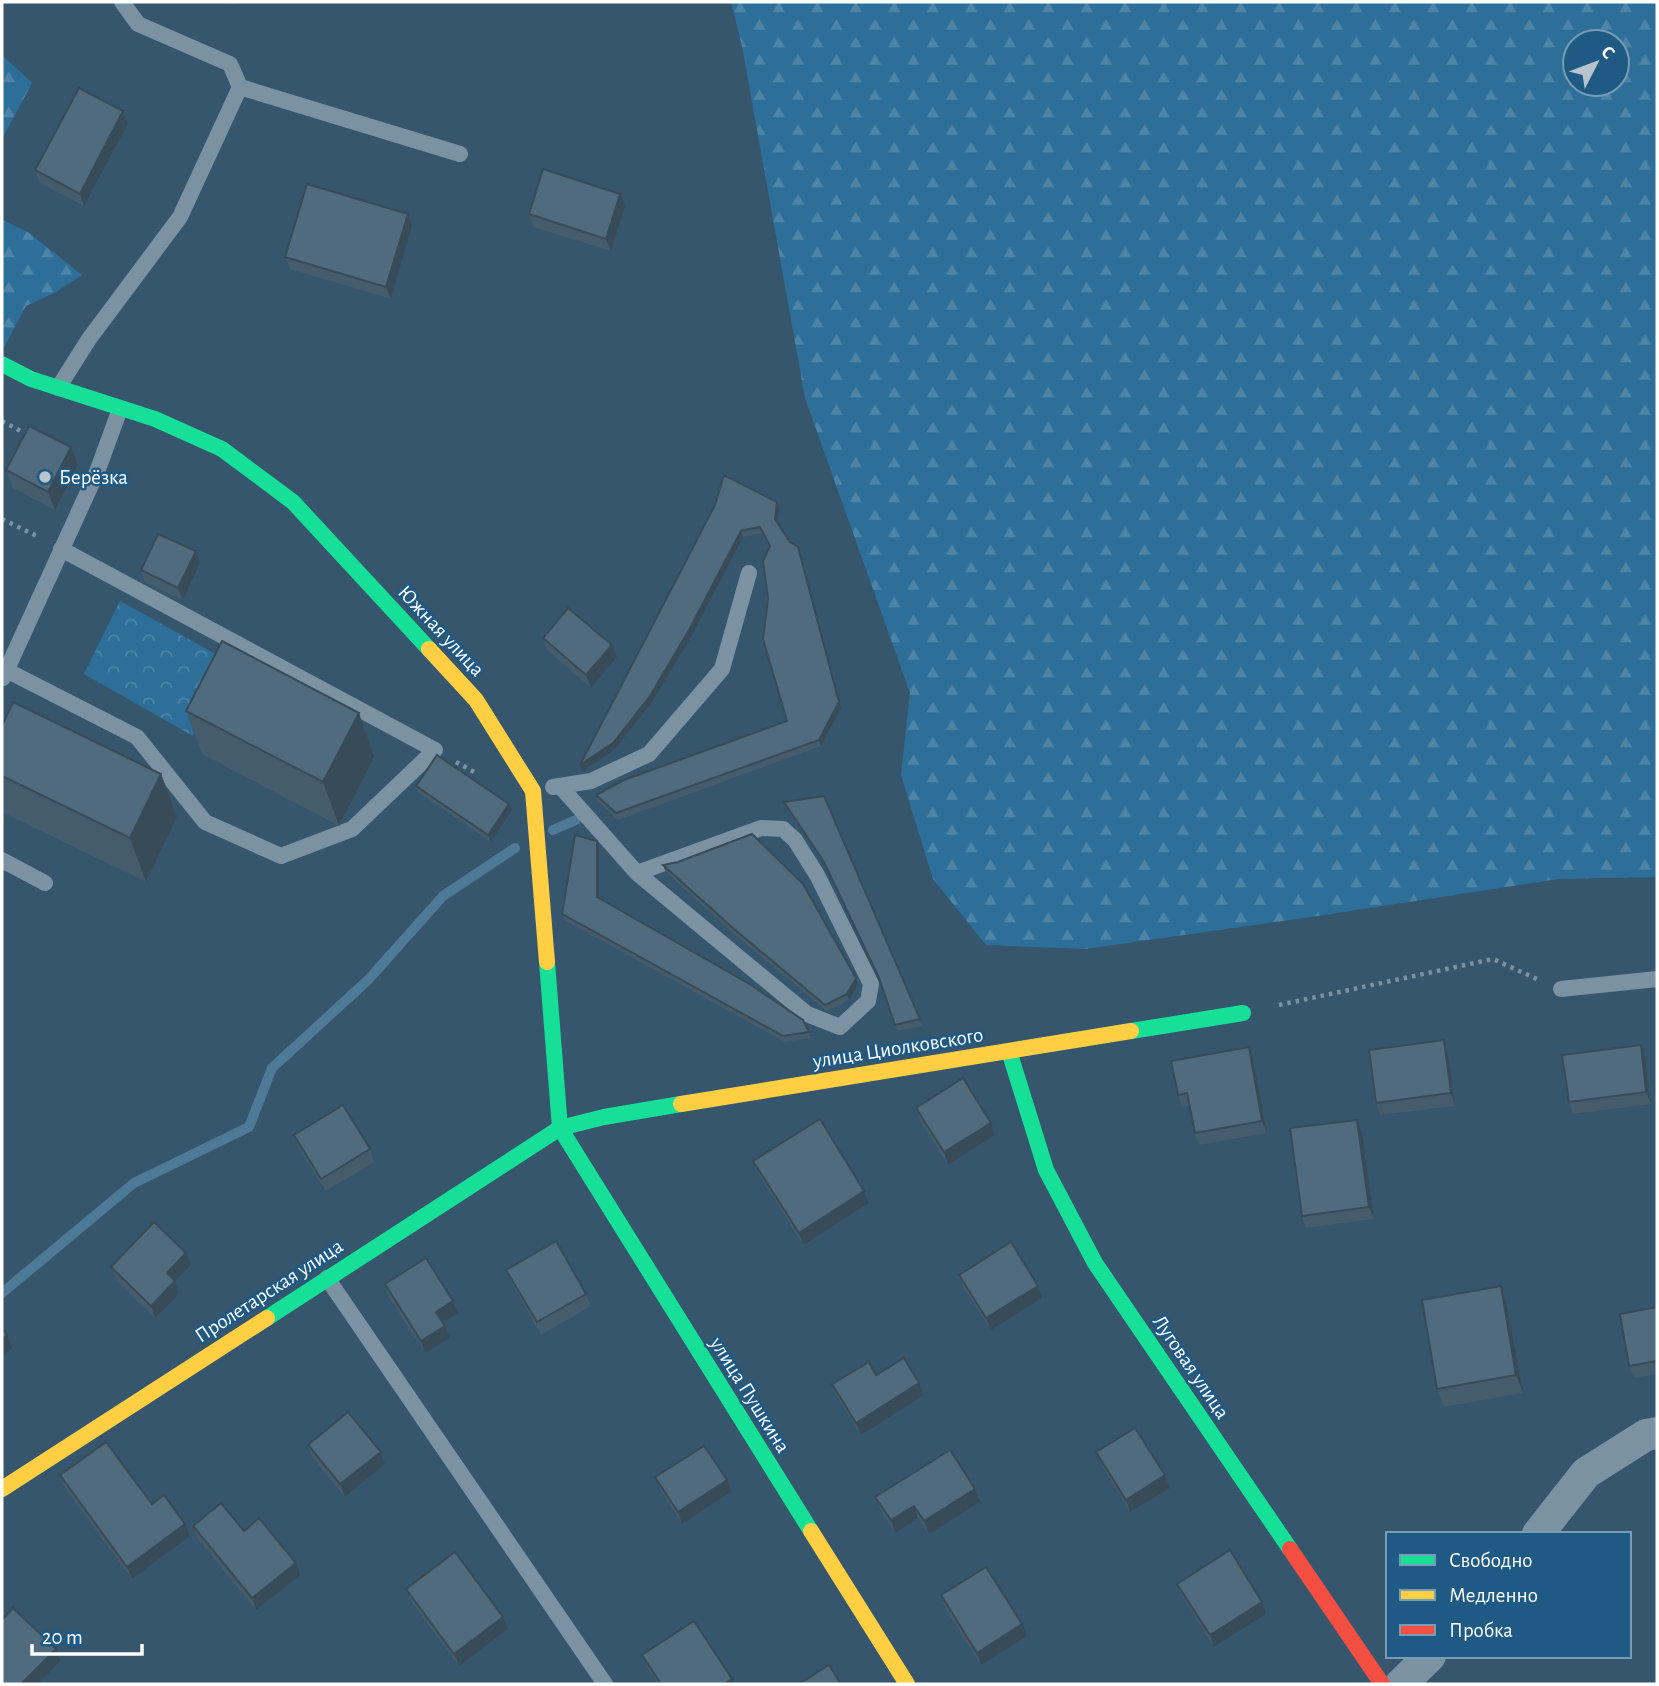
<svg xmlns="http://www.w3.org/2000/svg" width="1659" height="1686" font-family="'Alegreya Sans',sans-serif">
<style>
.forest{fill:url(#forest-firs);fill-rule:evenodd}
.park{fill:url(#park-crowns)}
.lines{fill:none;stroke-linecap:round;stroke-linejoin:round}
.stream{stroke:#4f7a97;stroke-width:10}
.path{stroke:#7b92a3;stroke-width:4.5;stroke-dasharray:3.5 5;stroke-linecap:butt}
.lane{stroke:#7b92a3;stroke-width:16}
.street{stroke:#7b92a3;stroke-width:32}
.fast{stroke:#16e098;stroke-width:16}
.slow{stroke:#ffcf43;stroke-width:16}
.jam{stroke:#f24e42;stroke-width:16}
.wall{fill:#455c6c}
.shaded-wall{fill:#384b58}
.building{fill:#506b7e;stroke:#384b58;stroke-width:2}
.poi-dot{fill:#b8c4cc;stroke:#1e5a84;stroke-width:2.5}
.labels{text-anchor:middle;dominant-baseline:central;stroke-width:5;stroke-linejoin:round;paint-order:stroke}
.poi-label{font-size:21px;fill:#fff;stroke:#1e5a84;text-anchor:start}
.street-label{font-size:21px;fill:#fff;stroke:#1e5a84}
</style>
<defs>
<pattern id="forest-firs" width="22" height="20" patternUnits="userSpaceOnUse" patternTransform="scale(1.75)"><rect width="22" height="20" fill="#2e6f9a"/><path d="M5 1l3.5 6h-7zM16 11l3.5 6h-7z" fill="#4d85a9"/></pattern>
<pattern id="park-crowns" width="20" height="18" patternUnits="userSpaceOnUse" patternTransform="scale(1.75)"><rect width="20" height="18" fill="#2e6f9a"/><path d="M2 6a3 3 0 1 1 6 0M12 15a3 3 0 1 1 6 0" fill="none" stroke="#4d85a9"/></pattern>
</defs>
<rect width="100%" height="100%" fill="#35566d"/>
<g class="forest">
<path d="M731,2H1657V877L1558,879L1311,917L1085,949L986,945L933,879L901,775L910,693L805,398L742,46ZM1575,42H1617V84H1575Z"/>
<path d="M2,55L32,83L2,139Z"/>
<path d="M2,220L28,232L82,275L56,292L26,306L2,351Z"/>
</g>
<path class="park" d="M120,601L230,662L193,736L84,674Z"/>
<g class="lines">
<g class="stream">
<path d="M553,830L576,820"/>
<path d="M2,1293L134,1183L249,1127L272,1068L368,980L443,896L515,848"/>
</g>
<g class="path">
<path d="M2,421L28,435"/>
<path d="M2,519L39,537"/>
<path d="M456,762L476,773"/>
<path d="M1279,1005L1493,959L1537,979"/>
</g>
<g class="lane">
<path d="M240,87L460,154"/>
<path d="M58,388L89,339L180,217L240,87L230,64L138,24L122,2"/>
<path d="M6,670L137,737L205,822L281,856L352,829L435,750L61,549"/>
<path d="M3,678L97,472L120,409"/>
<path d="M560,786L637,873L807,1014L840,1027L868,1001L871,984L817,875L795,840L783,829L761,828L637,873"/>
<path d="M553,787L591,781L649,754L722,669L749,573"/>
<path d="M2,860L45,883"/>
<path d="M1561,989L1657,979"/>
<path d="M327,1278L605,1684"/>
</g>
<g class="street">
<path d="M1538,1534L1586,1473L1646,1435L1657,1433"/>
<path d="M1401,1684L1430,1656"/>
</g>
<g class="fast">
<path d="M2,364L31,379L155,419L222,449L293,502L429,649"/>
<path d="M547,962L560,1128L811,1531"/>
<path d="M1131,1031L1243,1013"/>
<path d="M1009,1051L1046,1170L1095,1263L1290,1549"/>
<path d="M267,1318L560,1128L604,1117L681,1104"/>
</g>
<g class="slow">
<path d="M429,649L476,700L533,791L547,962"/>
<path d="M681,1104L1131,1031"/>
<path d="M2,1489L267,1318"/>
<path d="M811,1531L907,1684"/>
</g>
<path class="jam" d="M1290,1549L1382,1684"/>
</g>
<g class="wall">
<path d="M223,2H236L235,5Z"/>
<path d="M128,124L84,206L40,183L35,170Z"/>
<path d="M625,207L611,251L533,227L529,214Z"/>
<path d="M408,214L412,226L391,299L290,269L285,257Z"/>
<path d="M71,447L78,465L55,510L13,488L6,470Z"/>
<path d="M777,502L779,509L777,523L800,553L841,708L821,746L618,820L598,801L596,795L787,721L768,599L769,547L762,533L743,537L691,637L652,702L615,749L582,772L715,505Z"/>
<path d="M196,551L200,563L183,600L145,583L141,570Z"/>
<path d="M543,638L612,645L617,657L591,688L547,650Z"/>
<path d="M186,711L374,757L339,826L202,754Z"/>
<path d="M2,726L161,774L177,817L146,882L2,812Z"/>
<path d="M416,786L512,810L491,842L418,792Z"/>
<path d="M824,796L922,1026L897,1031L881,982L827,868L787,808L784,802Z"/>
<path d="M597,841L599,848V898L809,1032L811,1038L785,1042L564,920L562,914Z"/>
<path d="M663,865L856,978L858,984L849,1000L827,1011L736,936L665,871Z"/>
<path d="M1444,1040L1448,1053L1455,1106L1380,1115L1376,1103Z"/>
<path d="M1645,1057L1651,1104L1573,1114L1569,1102Z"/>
<path d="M1253,1059L1267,1133L1199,1145L1195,1133L1190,1106L1182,1107L1178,1095Z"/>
<path d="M916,1108L991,1123L995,1135L948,1165L920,1120Z"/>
<path d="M1362,1132L1374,1219L1306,1228L1302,1216Z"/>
<path d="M294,1135L370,1149L374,1162L326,1191L298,1147Z"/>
<path d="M753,1161L864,1191L869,1203L803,1245L758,1173Z"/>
<path d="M186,1253L191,1265L175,1281L179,1294L155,1318L115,1279L111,1267Z"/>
<path d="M506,1270L586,1294L591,1306L541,1335L511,1282Z"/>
<path d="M959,1275L1042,1298L991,1330L963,1287Z"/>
<path d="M385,1284L458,1313L443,1323L450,1338L425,1353L389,1297Z"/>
<path d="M1501,1286L1507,1305L1523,1393L1444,1407L1437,1389Z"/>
<path d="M1657,1307V1374L1634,1378L1629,1366Z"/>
<path d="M876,1375L919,1383L924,1395L861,1435L837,1397L832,1384Z"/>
<path d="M308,1445L381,1452L385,1464L345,1497L312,1457Z"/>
<path d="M1096,1452L1165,1475L1170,1488L1130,1512L1101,1464Z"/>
<path d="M60,1475L152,1504L185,1524L190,1536L132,1579L65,1488Z"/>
<path d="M655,1477L731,1492L682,1524L660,1489Z"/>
<path d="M975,1489L980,1502L929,1534L918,1518L895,1533L880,1509L875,1497Z"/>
<path d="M193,1526L244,1531L300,1575L256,1610L197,1538Z"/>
<path d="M1177,1584L1266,1614L1214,1647L1182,1596Z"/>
<path d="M406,1589L503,1617L508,1629L459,1666L411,1601Z"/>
<path d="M941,1595L1027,1636L981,1665L945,1608Z"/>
<path d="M642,1655L732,1679L734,1684H658L647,1667Z"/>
</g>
<g class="shaded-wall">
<path d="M123,111L128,124L84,206L80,194Z"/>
<path d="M620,194L625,207L611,251L606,239Z"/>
<path d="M408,214L412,226L391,299L386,287Z"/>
<path d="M71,447L78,465L55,510L48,492Z"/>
<path d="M777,502L779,509L777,525L775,519Z"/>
<path d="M741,531L743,537L691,637L652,702L615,749L582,772L580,765Z"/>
<path d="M798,547L841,708L821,746L819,740Z"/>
<path d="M196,551L200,563L183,600L178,588Z"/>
<path d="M612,645L617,657L591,688L586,675Z"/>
<path d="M359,713L374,757L339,826L323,782Z"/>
<path d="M161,774L177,817L146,882L130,838Z"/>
<path d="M509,804L512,810L491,842L488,835Z"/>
<path d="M597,841L599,848V903L597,897Z"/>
<path d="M856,978L858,984L849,1000L847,994Z"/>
<path d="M1444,1040L1448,1053L1455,1106L1451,1093Z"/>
<path d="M1641,1045L1645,1057L1651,1104L1646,1092Z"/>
<path d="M1249,1047L1253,1059L1267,1133L1262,1121Z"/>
<path d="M1357,1120L1362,1132L1374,1219L1369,1207Z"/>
<path d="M991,1123L995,1135L948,1165L944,1152Z"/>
<path d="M864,1191L869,1203L803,1245L799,1233Z"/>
<path d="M186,1253L191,1265L171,1285L167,1273Z"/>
<path d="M175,1281L179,1294L155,1318L151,1306Z"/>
<path d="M1038,1286L1042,1298L991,1330L986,1318Z"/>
<path d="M1501,1286L1507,1305L1523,1393L1516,1375Z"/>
<path d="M453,1301L458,1313L441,1324L436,1312Z"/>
<path d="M445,1326L450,1338L425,1353L421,1341Z"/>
<path d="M7,1335L12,1348L2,1356V1340Z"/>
<path d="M919,1383L924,1395L861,1435L856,1423Z"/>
<path d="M381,1452L385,1464L345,1497L340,1484Z"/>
<path d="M1165,1475L1170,1488L1130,1512L1126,1500Z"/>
<path d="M727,1480L731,1492L682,1524L678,1512Z"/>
<path d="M975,1489L980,1502L929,1534L924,1521Z"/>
<path d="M914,1506L918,1518L895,1533L891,1520Z"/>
<path d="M185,1524L190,1536L132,1579L127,1567Z"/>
<path d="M296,1563L300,1575L256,1610L252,1598Z"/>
<path d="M1262,1602L1266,1614L1214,1647L1210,1635Z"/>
<path d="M503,1617L508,1629L459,1666L454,1654Z"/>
<path d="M1022,1624L1027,1636L981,1665L977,1653Z"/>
<path d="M56,1649L60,1661L38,1684H21Z"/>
<path d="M732,1679L734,1684H724Z"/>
</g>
<g class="building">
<path d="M79,88L123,111L80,194L35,170Z"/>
<path d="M543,169L620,194L606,239L529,214Z"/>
<path d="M307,184L408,214L386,287L285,257Z"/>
<path d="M29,426L71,447L48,492L6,470Z"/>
<path d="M724,475L777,502L775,519L790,542L798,547L839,702L819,740L616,813L596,795L624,780L787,721L763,639L768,599L763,561L770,546L760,527L741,531L689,630L650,696L613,743L580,765L715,505Z"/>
<path d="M158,534L196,551L178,588L141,570Z"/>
<path d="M568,608L612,645L586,675L543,638Z"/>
<path d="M222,641L359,713L323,782L186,711Z"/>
<path d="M13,702L161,774L130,838L2,776V726Z"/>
<path d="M437,755L509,804L488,835L416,786Z"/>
<path d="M824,796L920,1019L895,1025L879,978L824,862L784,802Z"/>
<path d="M752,834L803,884L856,978L847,994L825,1005L734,929L663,865L678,862Z"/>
<path d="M575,835L597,841V897L751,985L803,1020L809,1032L783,1036L562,914Z"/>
<path d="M1444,1040L1451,1093L1376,1103L1369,1050Z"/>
<path d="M1641,1045L1646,1092L1569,1102L1562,1055Z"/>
<path d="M1249,1047L1262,1121L1195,1133L1187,1093L1178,1095L1171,1061Z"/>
<path d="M963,1078L991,1123L944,1152L916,1108Z"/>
<path d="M343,1105L370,1149L321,1179L294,1135Z"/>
<path d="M820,1119L864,1191L799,1233L753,1161Z"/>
<path d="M1357,1120L1369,1207L1302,1216L1290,1128Z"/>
<path d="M154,1222L186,1253L167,1273L175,1281L151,1306L111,1267Z"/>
<path d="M556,1241L586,1294L537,1322L506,1270Z"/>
<path d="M1011,1242L1038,1286L986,1318L959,1275Z"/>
<path d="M426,1258L453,1301L436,1312L445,1326L421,1341L385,1284Z"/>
<path d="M1501,1286L1516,1375L1437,1389L1422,1300Z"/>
<path d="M1657,1307V1361L1629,1366L1620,1314Z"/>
<path d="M2,1328L7,1335L2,1340Z"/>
<path d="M904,1358L919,1383L856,1423L832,1384L869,1362L876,1375Z"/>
<path d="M348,1412L381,1452L340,1484L308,1445Z"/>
<path d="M1135,1428L1165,1475L1126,1500L1096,1452Z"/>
<path d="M106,1442L152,1504L164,1495L185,1524L127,1567L60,1475Z"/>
<path d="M704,1446L727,1480L678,1512L655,1477Z"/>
<path d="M950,1450L975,1489L924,1521L914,1506L891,1520L875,1497Z"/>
<path d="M221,1503L244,1531L259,1518L296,1563L252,1598L193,1526Z"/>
<path d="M1230,1550L1262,1602L1210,1635L1177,1584Z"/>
<path d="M455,1552L503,1617L454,1654L406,1589Z"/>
<path d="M986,1567L1022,1624L977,1653L941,1595Z"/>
<path d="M13,1608L56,1649L21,1684H2V1620Z"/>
<path d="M694,1621L732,1679L724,1684H661L642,1655Z"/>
<path d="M829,1665L841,1684H799Z"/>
</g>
<circle class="poi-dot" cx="45" cy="477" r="7"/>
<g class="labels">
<g class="poi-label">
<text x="59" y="477">Берёзка</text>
</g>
<g class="street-label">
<text transform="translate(441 631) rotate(47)">Южная улица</text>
<text transform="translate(898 1048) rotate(-9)">улица Циолковского</text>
<text transform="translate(269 1291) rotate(-33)">Пролетарская улица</text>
<text transform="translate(1191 1367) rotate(56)">Луговая улица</text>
<text transform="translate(750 1395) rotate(58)">улица Пушкина</text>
</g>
</g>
<rect width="1659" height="1686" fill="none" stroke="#ffffff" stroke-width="7"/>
<rect x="1386" y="1532" width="245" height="126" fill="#1e5a84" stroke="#789cb5" stroke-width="2"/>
<rect x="1400" y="1555" width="35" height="10" fill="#16e098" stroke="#789cb5" stroke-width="2"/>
<text x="1449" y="1567" font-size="21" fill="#ffffff">Свободно</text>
<rect x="1400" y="1590" width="35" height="10" fill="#ffcf43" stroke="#789cb5" stroke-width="2"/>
<text x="1449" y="1602" font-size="21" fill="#ffffff">Медленно</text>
<rect x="1400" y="1625" width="35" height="10" fill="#f24e42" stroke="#789cb5" stroke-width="2"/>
<text x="1449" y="1637" font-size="21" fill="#ffffff">Пробка</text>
<g transform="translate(1596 63) rotate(48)"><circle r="33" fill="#1e5a84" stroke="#789cb5" stroke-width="2"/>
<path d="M0-5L12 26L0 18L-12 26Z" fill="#b8c4cc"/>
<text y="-10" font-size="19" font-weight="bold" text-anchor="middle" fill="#ffffff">С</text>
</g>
<path d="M32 1644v10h110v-10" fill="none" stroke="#ffffff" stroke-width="3.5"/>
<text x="42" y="1644" font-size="21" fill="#ffffff" stroke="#1e5a84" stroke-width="5" paint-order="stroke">20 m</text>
</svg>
